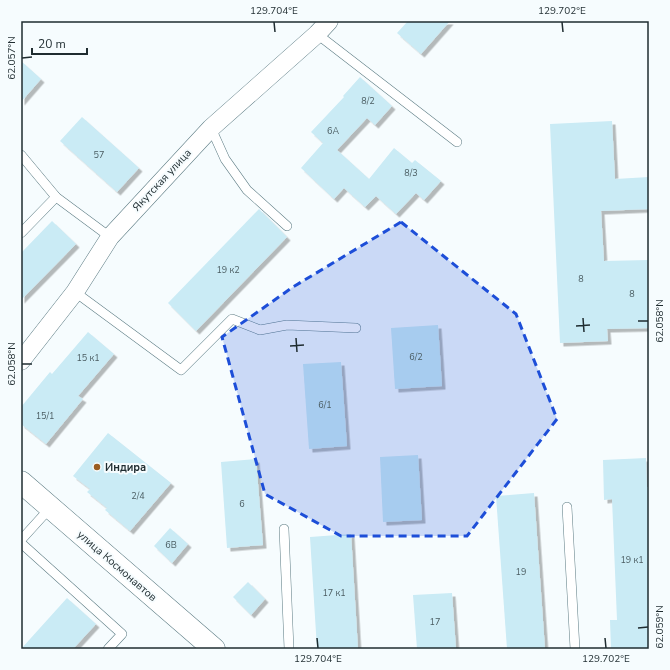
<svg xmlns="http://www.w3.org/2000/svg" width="670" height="670" font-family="'Nunito Sans',sans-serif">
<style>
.building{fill:#caebf5;filter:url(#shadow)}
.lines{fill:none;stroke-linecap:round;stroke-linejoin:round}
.service-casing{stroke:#5d7c84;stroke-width:10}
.minor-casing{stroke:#5d7c84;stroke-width:19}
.tertiary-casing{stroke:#5d7c84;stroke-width:23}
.service{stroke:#fff;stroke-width:9}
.minor{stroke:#fff;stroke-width:18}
.tertiary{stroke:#fff;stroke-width:22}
.marked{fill:#1d4ed8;fill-opacity:0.2;stroke:#1d4ed8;stroke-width:3;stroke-dasharray:8 5;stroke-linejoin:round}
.ticks{fill:none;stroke:#1f2c30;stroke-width:1.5}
.poi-dot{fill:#9a5d21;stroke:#f6fcfe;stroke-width:1.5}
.labels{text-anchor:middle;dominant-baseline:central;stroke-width:4;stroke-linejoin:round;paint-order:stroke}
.number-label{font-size:9px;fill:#4a5c61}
.street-label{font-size:11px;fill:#1f2c30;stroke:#f6fcfe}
.poi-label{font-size:11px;font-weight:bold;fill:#1f2c30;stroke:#f6fcfe;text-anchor:start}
.neatline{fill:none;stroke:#1f2c30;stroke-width:1.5}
.ticks-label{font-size:10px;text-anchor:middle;fill:#1f2c30}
</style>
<defs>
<filter id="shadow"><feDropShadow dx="3.5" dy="3.5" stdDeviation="0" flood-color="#0004"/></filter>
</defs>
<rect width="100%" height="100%" fill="#f6fcfe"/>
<g class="building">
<path d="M408,21H450L421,54L397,33Z"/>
<path d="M21,61L41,79L21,102Z"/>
<path d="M360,77L392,106L375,125L367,118L337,150L369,179L394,148L412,163L415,160L441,181L424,200L416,193L396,214L376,196L365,207L344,188L334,199L301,168L323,143L311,132L344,97L343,96Z"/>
<path d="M82,117L139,168L117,192L60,141Z"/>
<path d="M612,121L615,179L649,177V209L601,211L604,261L649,260V328L607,329L608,341L560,343L550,124Z"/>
<path d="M259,209L287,237L196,331L168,303Z"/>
<path d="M52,221L76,244L21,300V253Z"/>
<path d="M438,325L442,386L395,389L391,328Z"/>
<path d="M88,332L114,354L78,396L83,399L46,444L21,424V407L50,372L52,374Z"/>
<path d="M341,362L347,446L309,449L303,364Z"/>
<path d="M108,433L171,483L130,531L105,510L107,508L87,492L90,489L73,476Z"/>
<path d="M418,455L422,520L383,522L380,457Z"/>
<path d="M646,458L647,487H649V649H611L610,620H617L612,499L604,500L603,460Z"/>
<path d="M256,459L263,545L227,548L221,462Z"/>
<path d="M534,493L545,649H507L496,496Z"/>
<path d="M170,528L188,544L172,563L154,546Z"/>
<path d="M351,534L358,649H317L310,537Z"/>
<path d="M248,582L265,599L251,615L233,597Z"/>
<path d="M452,593L456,649H417L413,595Z"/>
<path d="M67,598L96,624L73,649H21Z"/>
</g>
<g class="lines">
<g class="service-casing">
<g id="service">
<path d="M317,34L457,142"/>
<path d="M211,128L225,159L247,190L287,226"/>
<path d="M21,155L56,197L110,237"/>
<path d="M21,233L56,197"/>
<path d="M75,292L181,370L232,319L260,330L287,325L356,328"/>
<path d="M567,507L575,649"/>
<path d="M284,529L289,649"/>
<path d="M21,540L50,508"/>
<path d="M21,543L122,634L108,649"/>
</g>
</g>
<g class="minor-casing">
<path id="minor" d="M21,361L75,292L110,237L211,128L317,34L329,21"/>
</g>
<g class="tertiary-casing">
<path id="tertiary" d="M21,482L214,649"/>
</g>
<use href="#service" class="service"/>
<use href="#minor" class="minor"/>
<use href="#tertiary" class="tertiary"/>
</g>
<path class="marked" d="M401,222L516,314L557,419L467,536H341L265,494L222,337L293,287Z"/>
<path class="ticks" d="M274,22L275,32M562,22L563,32M22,58L32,57M583,318L584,332M638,321H648M576,326L590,325M296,338L297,352M290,346L304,345M22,364H32M638,628L648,627M317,638L318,648M605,638L606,648"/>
<circle class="poi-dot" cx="97" cy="467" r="4"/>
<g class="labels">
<g class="number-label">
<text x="368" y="101">8/2</text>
<text x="333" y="131">6А</text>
<text x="99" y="155">57</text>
<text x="411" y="173">8/3</text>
<text x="228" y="270">19 к2</text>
<text x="581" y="279">8</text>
<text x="632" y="294">8</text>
<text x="416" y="357">6/2</text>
<text x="88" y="358">15 к1</text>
<text x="325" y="405">6/1</text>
<text x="45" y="416">15/1</text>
<text x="138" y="496">2/4</text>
<text x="242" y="504">6</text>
<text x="171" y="545">6В</text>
<text x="632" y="560">19 к1</text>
<text x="521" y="572">19</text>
<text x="334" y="593">17 к1</text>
<text x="435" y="622">17</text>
</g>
<g class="street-label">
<text transform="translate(162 180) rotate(-47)">Якутская улица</text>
<text transform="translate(117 566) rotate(41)">улица Космонавтов</text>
</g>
<g class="poi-label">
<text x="105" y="467">Индира</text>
</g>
</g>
<rect width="670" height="670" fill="none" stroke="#f6fcfe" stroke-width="44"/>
<path d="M32 48v6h55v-6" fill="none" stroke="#1f2c30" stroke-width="2"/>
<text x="38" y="48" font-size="12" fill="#1f2c30" stroke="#f6fcfe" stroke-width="3" paint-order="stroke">20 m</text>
<rect x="22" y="22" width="626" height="626" class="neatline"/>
<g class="ticks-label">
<text x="274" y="14">129.704°E</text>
<text x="562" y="14">129.702°E</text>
<text transform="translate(11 58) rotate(-90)" y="4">62.057°N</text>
<text transform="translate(659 321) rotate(-90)" y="4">62.058°N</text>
<text transform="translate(11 364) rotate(-90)" y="4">62.058°N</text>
<text transform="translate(659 627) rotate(-90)" y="4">62.059°N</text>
<text x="318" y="662">129.704°E</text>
<text x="606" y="662">129.702°E</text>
</g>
</svg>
